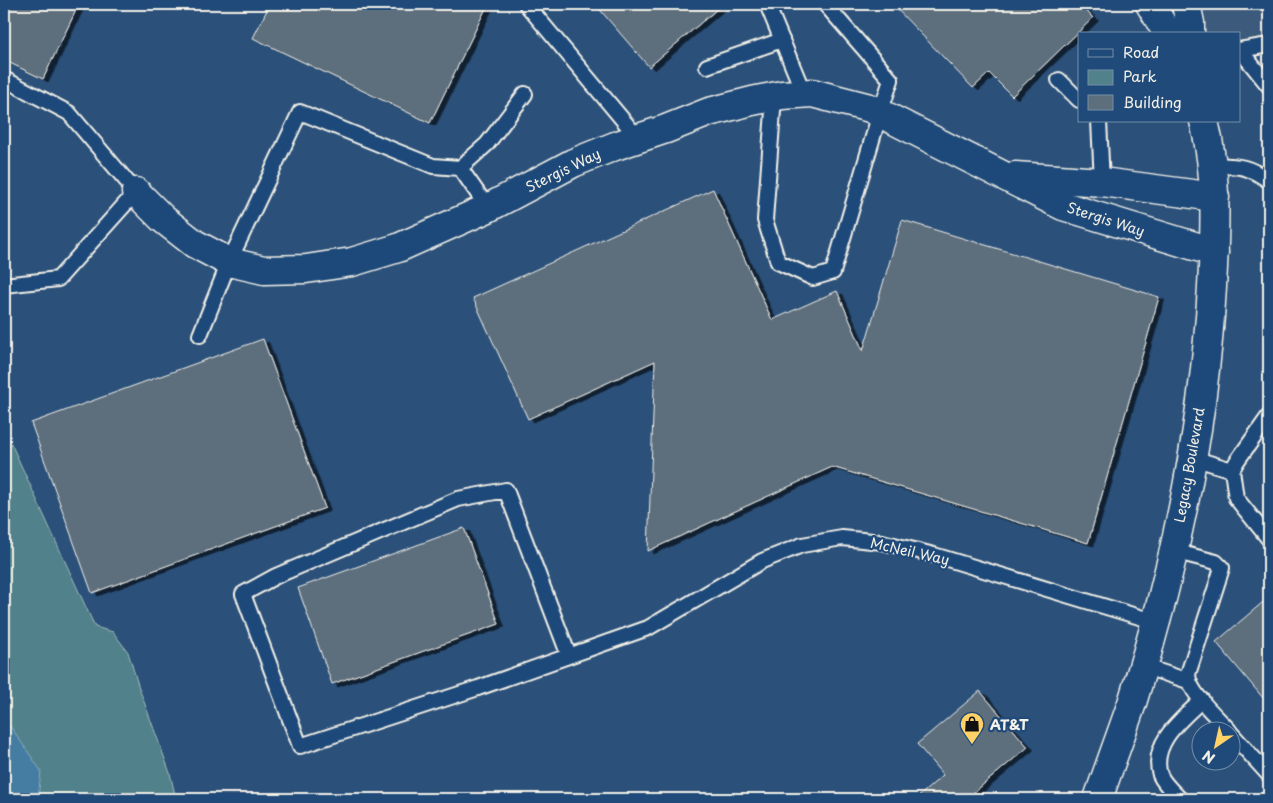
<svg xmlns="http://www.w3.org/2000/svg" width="1273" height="803" font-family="'Playpen Sans',sans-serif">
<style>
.built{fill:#3a5a7c}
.green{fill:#51818a;stroke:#a2b9b9}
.water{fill:#447ba1;stroke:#8aaabd}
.building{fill:#5d6e7d;stroke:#f4f1e8;filter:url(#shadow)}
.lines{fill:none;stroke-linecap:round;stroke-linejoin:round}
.service-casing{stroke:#f4f1e8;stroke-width:18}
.minor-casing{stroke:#f4f1e8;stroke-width:31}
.service{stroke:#1f4a7a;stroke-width:14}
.minor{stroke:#1f4a7a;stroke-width:28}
.labels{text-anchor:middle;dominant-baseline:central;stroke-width:4.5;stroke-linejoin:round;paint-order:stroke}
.street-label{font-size:14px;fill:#f4f1e8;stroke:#1f4a7a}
.poi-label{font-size:14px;font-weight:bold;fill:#f4f1e8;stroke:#1f4a7a;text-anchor:start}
</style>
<defs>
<filter id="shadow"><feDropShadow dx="5.5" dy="3" stdDeviation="0" flood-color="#0009"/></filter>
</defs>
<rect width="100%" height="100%" fill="#2b517b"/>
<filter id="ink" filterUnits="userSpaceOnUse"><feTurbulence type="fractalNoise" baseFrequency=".02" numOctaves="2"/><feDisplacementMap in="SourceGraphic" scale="10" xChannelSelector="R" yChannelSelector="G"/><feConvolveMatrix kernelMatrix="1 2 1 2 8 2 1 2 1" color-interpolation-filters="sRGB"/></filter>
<g filter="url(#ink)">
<path class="built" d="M1186,4H1269V45L1239,50V34H1190Z"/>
<path class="green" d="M4,428L95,627L113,632L128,652L139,688L170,773L176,799H4Z"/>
<path class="water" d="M4,717L41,771L38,799H4Z"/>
<g class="building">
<path d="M4,4H79L43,79L4,60Z"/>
<path d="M270,4H488L430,123L253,38Z"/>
<path d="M595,4H723L649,67Z"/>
<path d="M892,4H1080L1093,18L1012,96L989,73L973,88Z"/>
<path d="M713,189L772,320L837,291L863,351L902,220L1159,297L1088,543L832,467L648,551L655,361L528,419L473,298Z"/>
<path d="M263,339L325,508L92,593L31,423Z"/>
<path d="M464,528L499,624L332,684L298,588Z"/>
<path d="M1269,597V705L1216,642Z"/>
<path d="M980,691L1028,747L966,799H916L943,775L917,744Z"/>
</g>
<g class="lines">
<g class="service-casing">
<g id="service">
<path d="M526,4L638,138"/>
<path d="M767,4L804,94"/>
<path d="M1239,50L1269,45"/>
<path d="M1240,50L1269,86"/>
<path d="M707,66L782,40"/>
<path d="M4,79L69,113L136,192L58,279L4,285"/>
<path d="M1059,80L1079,100"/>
<path d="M774,97L765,220L778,262L813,278L833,272L880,113L891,80L825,4"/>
<path d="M1099,121L1102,182"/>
<path d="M1212,165C1237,166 1248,165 1269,181"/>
<path d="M460,168L488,208"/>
<path d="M200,335L229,262L300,112L433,166L460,168L487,144L525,94"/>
<path d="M1269,416L1237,461L1232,470L1236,498L1269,539"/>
<path d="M1193,458L1232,470"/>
<path d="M1173,551L1216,562L1222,568L1188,674C1188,692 1217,717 1229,730"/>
<path d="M569,656L506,490L458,499L276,576L243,594L300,746L478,688L648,628L762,561L802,545L842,538L882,542L934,555L1156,622"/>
<path d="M1143,666L1188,681"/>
<path d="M1230,732L1269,775"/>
<path d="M1180,799C1173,792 1164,784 1160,775C1150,743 1182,719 1202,700"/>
</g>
</g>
<g class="minor-casing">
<g id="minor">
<path d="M1150,4L1168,34"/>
<path d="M1186,4L1190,23V34"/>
<path d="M1015,176L1102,182L1215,197"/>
<path d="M136,192L163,219L195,244L229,262L264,270L306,269L352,262L398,248L488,208L573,163L615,146L666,129L709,112L752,101L782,95L812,93L870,108L1063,206L1214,252"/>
<path d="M1098,799C1109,767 1121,735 1132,703C1175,568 1204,428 1212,287C1215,232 1218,176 1204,121"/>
</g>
</g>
<use href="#service" class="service"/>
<use href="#minor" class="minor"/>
</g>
</g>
<defs>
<g id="shop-pin" transform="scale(1.25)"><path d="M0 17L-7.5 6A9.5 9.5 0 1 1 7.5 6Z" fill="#ffd166" stroke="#1f4a7a"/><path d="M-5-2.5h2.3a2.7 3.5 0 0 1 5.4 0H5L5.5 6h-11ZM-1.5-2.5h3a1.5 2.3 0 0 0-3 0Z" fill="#111"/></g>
</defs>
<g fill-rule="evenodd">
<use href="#shop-pin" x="972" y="724"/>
</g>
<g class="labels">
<g class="street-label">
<text transform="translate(563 170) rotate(-26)">Stergis Way</text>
<text transform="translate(1106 219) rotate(18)">Stergis Way</text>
<text transform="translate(1189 465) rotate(-80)">Legacy Boulevard</text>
<text transform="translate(910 551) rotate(13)">McNeil Way</text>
</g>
<g class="poi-label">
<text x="990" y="724">AT&amp;T</text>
</g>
</g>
<rect width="1273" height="803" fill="none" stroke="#1f4a7a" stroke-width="20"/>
<rect x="10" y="10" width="1253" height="783" fill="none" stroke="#f4f1e8" stroke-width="2" filter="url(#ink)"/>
<rect x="1078" y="32" width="162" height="90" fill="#1f4a7a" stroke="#748da6"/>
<rect x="1088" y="49" width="25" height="8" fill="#1f4a7a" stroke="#748da6"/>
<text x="1123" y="58" font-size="15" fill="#f4f1e8">Road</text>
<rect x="1088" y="70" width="25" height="15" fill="#51818a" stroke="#748da6"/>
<text x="1123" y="82" font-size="15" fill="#f4f1e8">Park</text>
<rect x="1088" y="95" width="25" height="15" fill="#5d6e7d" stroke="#748da6"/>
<text x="1123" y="108" font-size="15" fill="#f4f1e8">Building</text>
<g transform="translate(1216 746) rotate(214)"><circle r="24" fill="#1f4a7a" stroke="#748da6"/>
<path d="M0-4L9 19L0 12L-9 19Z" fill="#ffd166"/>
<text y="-8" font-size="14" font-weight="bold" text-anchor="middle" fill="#f4f1e8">N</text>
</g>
</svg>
